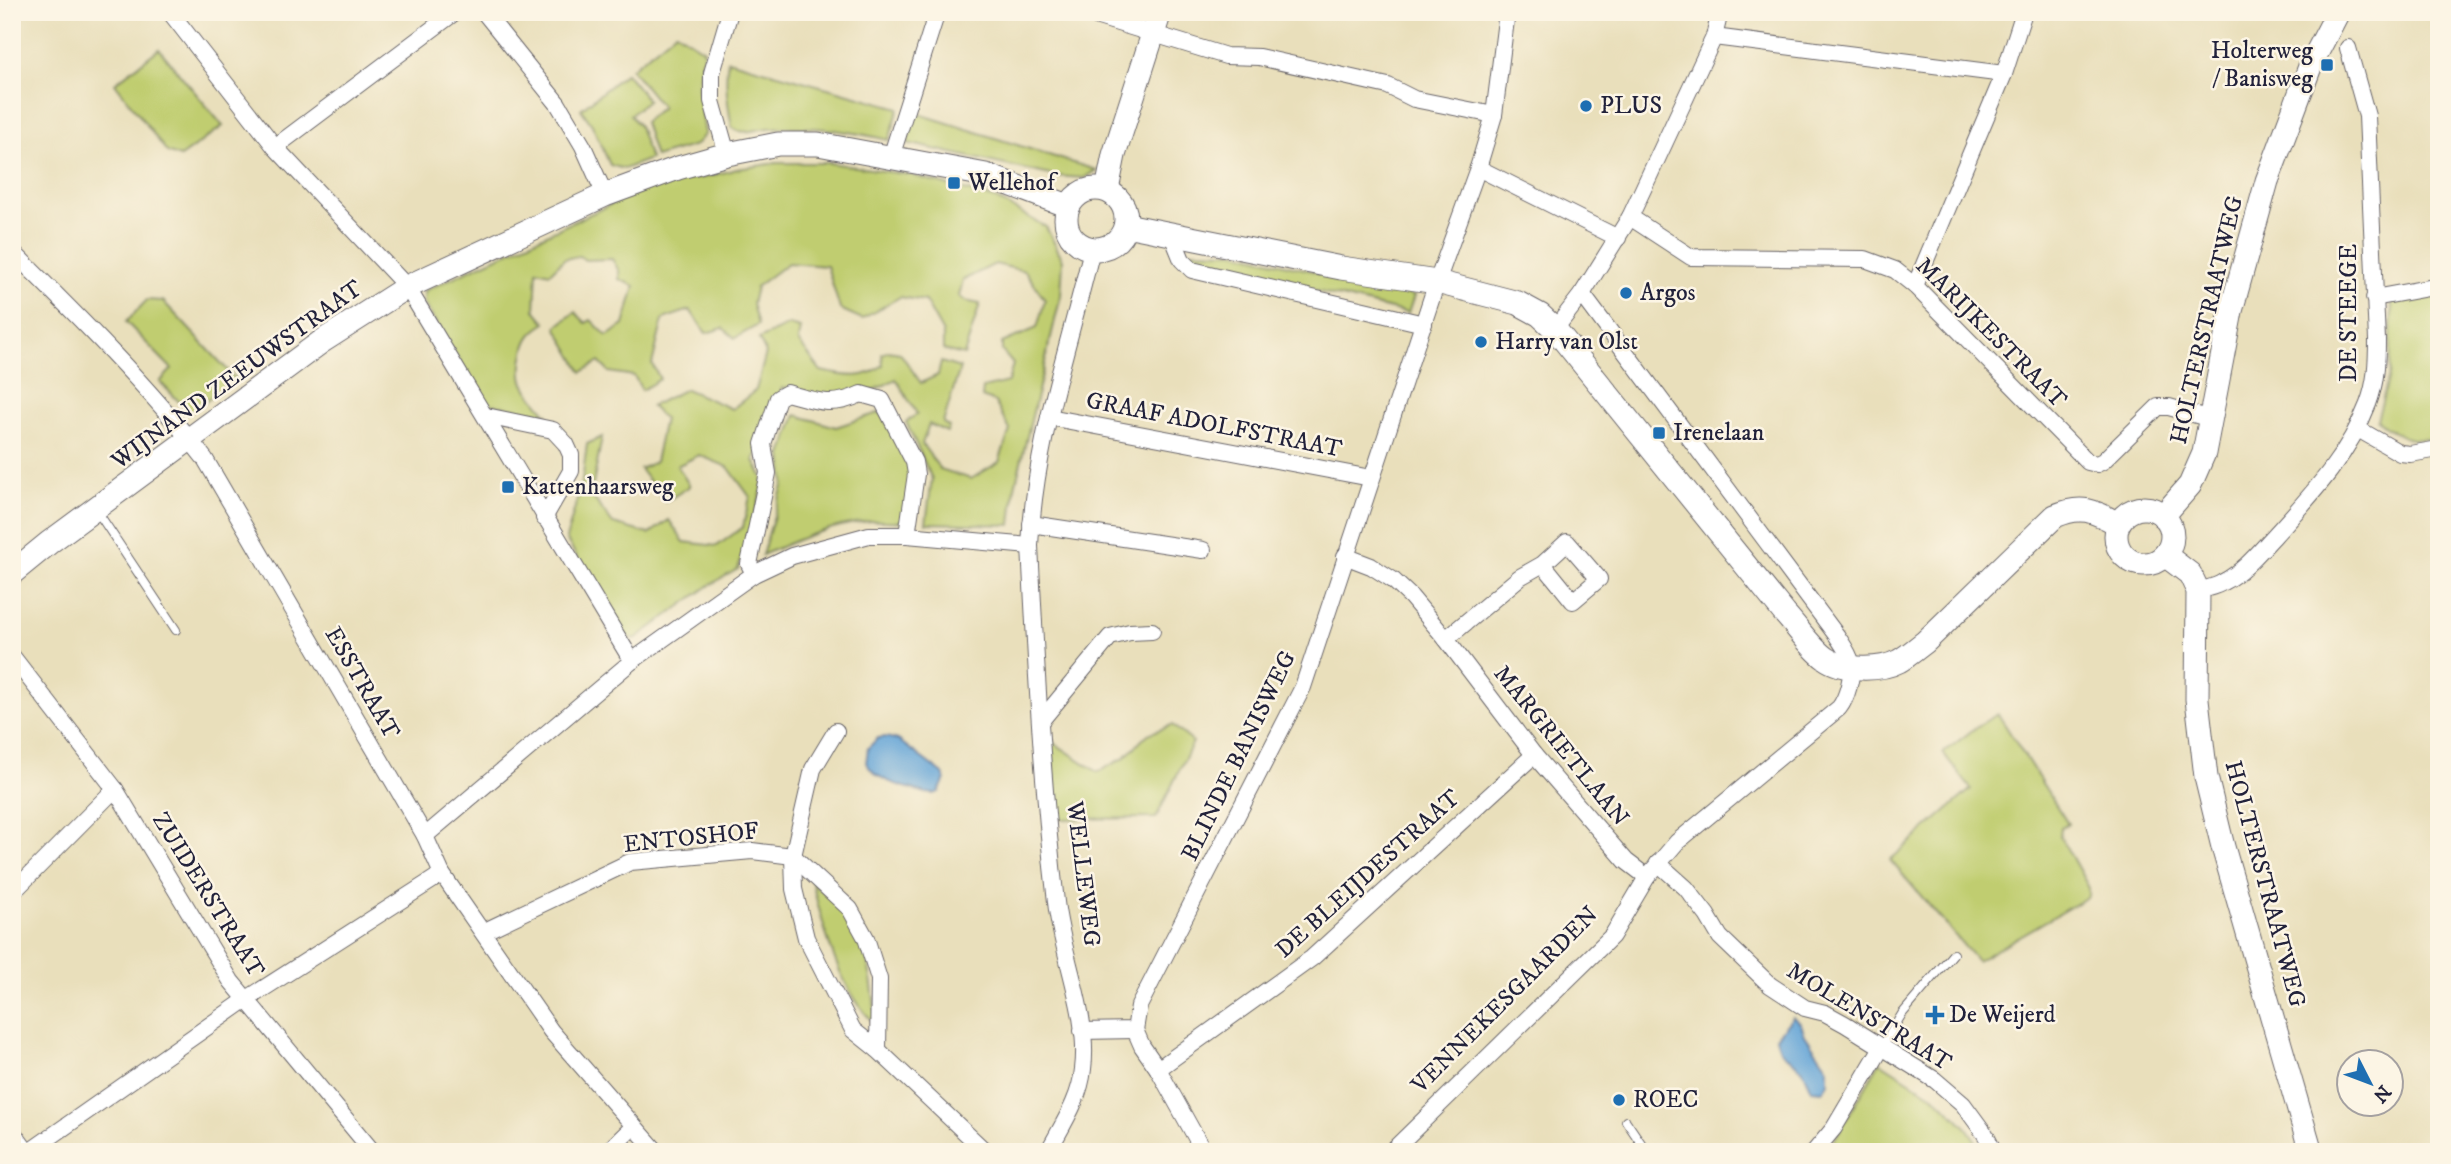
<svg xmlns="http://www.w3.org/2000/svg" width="2451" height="1164" font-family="'IM FELL DW Pica',serif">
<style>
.green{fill:#c0cd6f;stroke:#717855;stroke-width:2}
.water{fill:#64a4d7;stroke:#436389;stroke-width:2}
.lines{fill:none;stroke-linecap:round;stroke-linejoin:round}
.lane-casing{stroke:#686468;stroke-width:10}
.street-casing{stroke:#686468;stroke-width:18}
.secondary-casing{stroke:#686468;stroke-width:25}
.lane{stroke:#fff;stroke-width:8}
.street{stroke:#fff;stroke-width:16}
.secondary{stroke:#fff;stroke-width:23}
.poi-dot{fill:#1f6fb2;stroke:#fcf5e5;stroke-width:2.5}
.labels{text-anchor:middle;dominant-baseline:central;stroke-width:5;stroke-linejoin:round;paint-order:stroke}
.poi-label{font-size:24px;fill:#22223b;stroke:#fcf5e5;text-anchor:start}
.street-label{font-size:24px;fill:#22223b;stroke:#fcf5e5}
</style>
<rect width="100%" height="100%" fill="#fcf5e5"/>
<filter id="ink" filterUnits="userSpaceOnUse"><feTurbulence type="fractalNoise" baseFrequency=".0143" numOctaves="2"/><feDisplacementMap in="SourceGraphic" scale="14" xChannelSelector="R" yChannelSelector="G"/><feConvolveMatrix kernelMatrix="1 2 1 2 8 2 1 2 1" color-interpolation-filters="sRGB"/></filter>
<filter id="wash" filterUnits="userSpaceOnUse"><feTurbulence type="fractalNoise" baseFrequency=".00686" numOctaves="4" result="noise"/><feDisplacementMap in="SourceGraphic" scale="28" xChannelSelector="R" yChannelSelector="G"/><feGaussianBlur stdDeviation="1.57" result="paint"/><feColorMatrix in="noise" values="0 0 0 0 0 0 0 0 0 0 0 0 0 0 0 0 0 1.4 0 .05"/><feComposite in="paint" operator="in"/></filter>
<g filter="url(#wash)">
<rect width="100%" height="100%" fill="#e9dfbb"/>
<g class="green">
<path d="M676,32L704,50L698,87L705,134L696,145L655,157L644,122L662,107L631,69Z"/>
<path d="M159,49L223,126L180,157L167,152L115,83Z"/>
<path d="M728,60L899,108L889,140C851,131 808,125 769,128C754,129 746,136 732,128C728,105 724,83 728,60Z"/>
<path d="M626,73L648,100L630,115L639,126L650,159L624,169L610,165L592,125L581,109Z"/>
<path d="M916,113L1096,170L1084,178L1055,176L907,143Z"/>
<path d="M776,163H830L911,175L996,199L1046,227L1063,260L1061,295L1015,487L1011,525L926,523L932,479L906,422L917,414L896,379L845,405L782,388L754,460L763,478L762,490L738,569L710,585L635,639L626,637L566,539L582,482L587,444L602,437L591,495L613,524L649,534L669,520L684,542L717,546L743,527L750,497L728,467L699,455L677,466L690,486L665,502L640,469L655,462L664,419L651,406L686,389L732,409L756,390L766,353L759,339L789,325L800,328L798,341L821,371C845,376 864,381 883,365L882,354L888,351L900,353L921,383L938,375L941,362L960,368L943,423L949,427L947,432L929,424L922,444L940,469L971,479L999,462L1010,430L995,402L982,397L983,388L1008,382L1013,364L1002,351V343L1037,328L1045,300L1025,271L995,264L963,280L959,296L965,301L980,304L964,355L943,350V333L925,301L900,297L862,319L840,309L827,266L788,263L756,287L752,304L758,325L735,338L723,328L706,333L690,310L663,319L652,364L660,379L642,390L634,376L609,372L599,362L582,372L556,327L575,312L586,323L591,320L607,336L624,325L635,286L619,279V271L612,259L585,260L580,256L564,259L550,273L537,270L535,310L546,323C533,331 527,337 524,352C516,384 528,391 547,414L484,403L424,303V291L659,182L702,178L737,169Z"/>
<path d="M1185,251L1235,252L1414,296L1408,313L1191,261Z"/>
<path d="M2439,292V437C2410,444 2400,437 2377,420L2390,372L2392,302Z"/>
<path d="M147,300L163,301L236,379L190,413L160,382L172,369L126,322Z"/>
<path d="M881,412L912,472L909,522C896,522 883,520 871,521C833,524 796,540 762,555L784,483L782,455L796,415L836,427Z"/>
<path d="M1998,714L2068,824L2061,828L2060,836L2089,888V896L1977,961L1890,860L1971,789L1943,753L1979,725Z"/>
<path d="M1172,725L1193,742L1156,818L1059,819L1051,741L1098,772L1124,758L1148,734Z"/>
<path d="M812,882C823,892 835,902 844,913C871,945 872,986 877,1026C838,988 825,933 812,882Z"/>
<path d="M1880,1062L1938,1099L1967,1128L1983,1152H1827Z"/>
</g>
<g class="water">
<path d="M886,737L898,740L943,774L945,779L939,792L934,794L926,793C904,786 879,783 866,763L868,748L878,738Z"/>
<path d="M1793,1017L1801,1024L1805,1035L1828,1068V1083L1823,1091L1812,1090L1803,1070L1780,1050L1776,1037Z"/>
</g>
</g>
<g filter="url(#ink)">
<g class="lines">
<g class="lane-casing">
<g id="lane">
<path d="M97,511L176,630"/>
<path d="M1882,1047L1902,1014L1953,954"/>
<path d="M1626,1121L1647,1152"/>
</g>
</g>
<g class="street-casing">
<g id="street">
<path d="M170,12L275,147L407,287L632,661"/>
<path d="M484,12L558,104L583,146L605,195"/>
<path d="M1082,12L1226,56L1259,57L1388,86L1414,99L1494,115"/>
<path d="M1714,37L2004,74"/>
<path d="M275,147L455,12"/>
<path d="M727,154L712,101V73L730,12"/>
<path d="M891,157L937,12"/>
<path d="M1478,168L1618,238"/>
<path d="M1630,217L1691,257L1865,259L1895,270L1915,286L2088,462L2097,464L2103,461L2158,407H2169L2211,419"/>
<path d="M1171,233L1182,260L1192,270L1424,324"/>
<path d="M12,251C79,317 147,385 205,459L425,836L442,874L551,1031L657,1152"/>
<path d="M1915,286L2004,74L2024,12"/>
<path d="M2374,298L2439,286"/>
<path d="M1555,329L1582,294L1630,217L1714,37L1720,12"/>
<path d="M486,416L553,430L566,444L571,455V471L544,518"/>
<path d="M1049,417L1371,478"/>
<path d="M2358,429L2400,453L2410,454L2439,449"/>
<path d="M1031,524L1203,550"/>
<path d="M1345,556L1371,566L1393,580L1411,597L1446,639L1534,755L1626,861L1647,877"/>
<path d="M754,574L749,564L768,473L763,444L778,398L787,393C816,401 832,408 861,394L882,400L914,462L916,474L907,535"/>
<path d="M2198,591C2206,588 2216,587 2223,582C2244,571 2259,552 2275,535C2312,494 2348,456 2368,404C2376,383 2377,362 2377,340L2367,116L2348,48"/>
<path d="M1446,639L1520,577L1543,564L1567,542L1599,579L1573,601L1543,564"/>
<path d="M12,656L115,789L231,981L373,1152"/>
<path d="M1040,722L1110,637L1130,632L1152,631"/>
<path d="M836,731L813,769L793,856L794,889L806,938L853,1030L878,1050L986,1152"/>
<path d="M425,836L632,661L754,574L792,556L869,535H907L1030,546"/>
<path d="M1658,863L1686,888L1707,915L1720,937L1770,985L1805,1008L1825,1013L1845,1024L1935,1080L1963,1104L1985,1134L1994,1152"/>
<path d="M12,893L115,789"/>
<path d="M483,932L630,862L752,851L793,856L850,909L866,938L879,979L878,1050"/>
<path d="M1135,1030L1142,1046L1158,1069L1204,1152"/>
<path d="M1082,1031L1135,1030L1139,1006L1303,687L1437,282L1478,168L1494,115L1507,12"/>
<path d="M1158,1069L1312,958L1534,755"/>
<path d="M12,1131L27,1152"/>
<path d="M29,1152L247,999L442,874"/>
<path d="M607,1152L634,1126"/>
<path d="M1048,1152C1062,1125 1080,1100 1083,1069C1090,1016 1062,956 1056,902C1042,784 1036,665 1030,546C1034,445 1069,347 1092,249"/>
<path d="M1391,1152L1612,936L1647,877L1677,842L1839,708C1847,698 1853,676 1851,662C1849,653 1842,644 1837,636L1582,294"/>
<path d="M1814,1152L1834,1128L1882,1047"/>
</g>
</g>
<g class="secondary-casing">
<g id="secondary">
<circle cx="1096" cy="219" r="30"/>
<path d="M1107,190L1114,155L1160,12"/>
<path d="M1126,225L1341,268L1437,282L1518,303L1540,315L1555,329L1785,614C1798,628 1810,647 1825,658C1843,671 1880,671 1899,661C1908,656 1917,648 1925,642L2055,516C2082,504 2094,511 2118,524"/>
<circle cx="2144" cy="536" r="28"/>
<path d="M2163,516L2190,485L2204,453L2231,311L2267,181L2311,64L2338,12"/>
<path d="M2165,555L2190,574L2198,591L2197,699L2206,777L2223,847L2311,1152"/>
<path d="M12,573L50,542L321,342L407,287L605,195L678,168L727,154L778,144H818L986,175L1068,206"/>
</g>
</g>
<use href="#lane" class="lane"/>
<use href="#street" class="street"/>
<use href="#secondary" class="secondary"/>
</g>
</g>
<g class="poi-dot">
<rect x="2320" y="58" width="14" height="14" rx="3.5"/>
<circle cx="1586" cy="106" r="7"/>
<rect x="947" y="176" width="14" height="14" rx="3.5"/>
<circle cx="1626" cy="293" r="7"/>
<circle cx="1481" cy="342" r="7"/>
<rect x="1652" y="426" width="14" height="14" rx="3.5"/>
<rect x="501" y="480" width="14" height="14" rx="3.5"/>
<path d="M1931.5 1004.5h7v7h7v7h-7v7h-7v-7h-7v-7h7z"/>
<circle cx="1619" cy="1100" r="7"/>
</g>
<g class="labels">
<g class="poi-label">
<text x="2313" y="51" text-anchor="end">Holterweg<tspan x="2313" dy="28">/ Banisweg</tspan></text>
<text x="1600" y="106">PLUS</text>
<text x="968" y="183">Wellehof</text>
<text x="1640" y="293">Argos</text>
<text x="1495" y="342">Harry van Olst</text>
<text x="1673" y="433">Irenelaan</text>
<text x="522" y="487">Kattenhaarsweg</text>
<text x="1949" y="1015">De Weijerd</text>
<text x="1633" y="1100">ROEC</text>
</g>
<g class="street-label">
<text transform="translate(2349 313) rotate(-90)">DE STEEGE</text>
<text transform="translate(2207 320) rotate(-77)">HOLTERSTRAATWEG</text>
<text transform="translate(1991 333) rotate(45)">MARIJKESTRAAT</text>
<text transform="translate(237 375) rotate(-36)">WIJNAND ZEEUWSTRAAT</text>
<text transform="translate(1214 425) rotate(11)">GRAAF ADOLFSTRAAT</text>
<text transform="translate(362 683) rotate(60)">ESSTRAAT</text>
<text transform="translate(1561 746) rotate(51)">MARGRIETLAAN</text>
<text transform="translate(1239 756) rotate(-64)">BLINDE BANISWEG</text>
<text transform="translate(691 838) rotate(-6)">ENTOSHOF</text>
<text transform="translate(1083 874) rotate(83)">WELLEWEG</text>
<text transform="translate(1368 874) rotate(-42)">DE BLEIJDESTRAAT</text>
<text transform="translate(2265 884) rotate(75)">HOLTERSTRAATWEG</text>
<text transform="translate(208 895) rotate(58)">ZUIDERSTRAAT</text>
<text transform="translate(1505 1000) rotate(-45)">VENNEKESGAARDEN</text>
<text transform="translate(1869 1017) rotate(31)">MOLENSTRAAT</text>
</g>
</g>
<rect width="2451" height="1164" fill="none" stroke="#fcf5e5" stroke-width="42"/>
<g transform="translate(2370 1083) rotate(132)"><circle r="33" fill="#fcf5e5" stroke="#a5a1a1" stroke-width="2"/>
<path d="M0-5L12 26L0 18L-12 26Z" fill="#1f6fb2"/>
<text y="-10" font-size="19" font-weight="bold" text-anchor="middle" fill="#22223b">N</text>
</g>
</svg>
